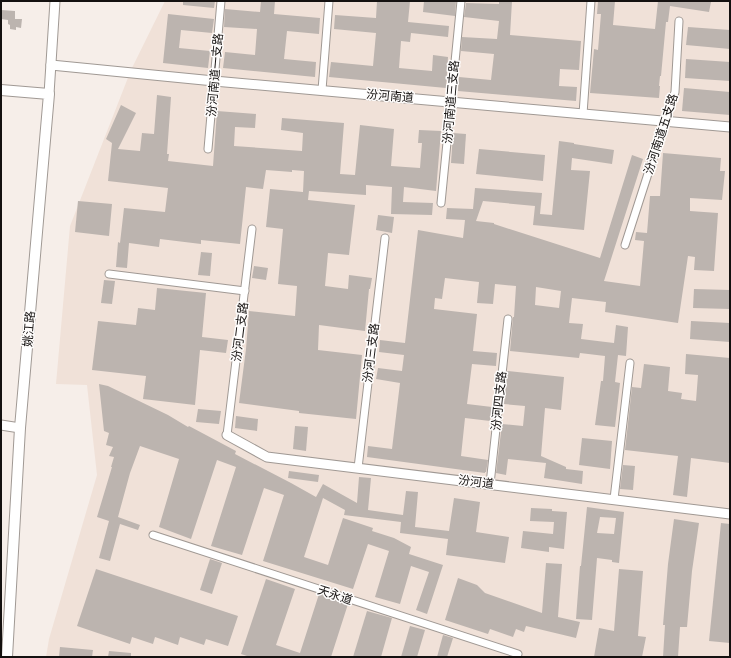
<svg xmlns="http://www.w3.org/2000/svg" width="731" height="658" font-family="'DejaVu Sans','Noto Sans SC',sans-serif">
<style>
.built{fill:#f0e1d8}
.building{fill:#bcb4af;fill-rule:evenodd}
.lines{fill:none;stroke-linecap:round;stroke-linejoin:round}
.minor-casing{stroke:#a09994;stroke-width:9}
.tertiary-casing{stroke:#a09994;stroke-width:11}
.secondary-casing{stroke:#a09994;stroke-width:12}
.minor{stroke:#fff;stroke-width:7}
.tertiary{stroke:#fff;stroke-width:9}
.secondary{stroke:#fff;stroke-width:10}
.labels{text-anchor:middle;dominant-baseline:central;stroke-width:3;stroke-linejoin:round;paint-order:stroke}
.street-label{font-size:12px;fill:#141110;stroke:#fefcfb}
</style>
<rect width="100%" height="100%" fill="#f6eee9"/>
<path class="built" d="M165,1H730V657H46L49,639L97,475L87,385L56,384L70,226L131,70Z"/>
<g class="building">
<path d="M183,1H215L214,8L183,5Z"/>
<path d="M261,1H275L274,14L320,18L319,34L287,31L284,59L316,62L315,77L223,68L225,52L255,55L257,29L224,27L225,9L260,12Z"/>
<path d="M377,1H410L408,22L449,26L448,37L411,33L410,42L401,41L399,68L432,71L433,55L448,57L446,88L329,77L331,62L373,66L376,33L334,29L335,15L376,18Z"/>
<path d="M424,1H456L455,16L423,12Z"/>
<path d="M499,1H512L510,35L581,41L579,70L560,69L559,86L577,87L576,101L458,91L459,77L491,80L494,54L461,51L462,37L497,39L499,21L464,17L466,3L499,4Z"/>
<path d="M598,1H615L613,25L655,29L658,1L711,2L709,12L670,6L668,22H666L661,76H660L659,86H660L659,98L590,93L594,49L598,50L601,14H597Z"/>
<path d="M1,10L15,11V19H22L21,28L16,27V30L10,29V25L8,24V20L1,19Z"/>
<path d="M168,14L214,19L212,33L181,30L179,48L210,51L208,68L163,63Z"/>
<path d="M688,27L730,30V49L686,45Z"/>
<path d="M686,59L730,62V81L685,78Z"/>
<path d="M684,88L730,92V115L682,111Z"/>
<path d="M157,95L171,97L167,154H169L168,161L213,166L217,111L256,114L255,128L235,127L234,146L302,151L303,133L281,130L282,118L344,123L340,174L355,175L360,125L394,129L391,166L420,168L422,143H418L419,130L441,131L436,191L404,187L403,202L433,203L432,215L391,214L392,187L366,185V195L309,191L308,200L355,205L349,255L328,253L325,286L348,289L349,275L372,278L370,289H369L365,331L319,325L318,350L362,355L356,419L299,413V411L239,403L246,349L249,311L295,316L297,286L278,284L283,229L266,227L270,189L303,192L304,171L292,170V172L266,170L263,189L246,187L240,244L201,240V244L160,239L159,247L129,243L127,268L116,267L118,242L120,243L124,208L165,212L168,188L108,181L112,143L106,139L121,105L136,113L118,149L140,151L142,133L154,134Z"/>
<path d="M453,133L466,134L464,164L451,163Z"/>
<path d="M559,141L574,143V144L614,150L612,164L572,158L571,170L590,171L584,230L533,225L535,206L483,201L476,221L494,223V224L600,258L632,155L643,159L604,281L640,286L644,241L635,240L636,232L647,233L650,196H660L663,153L721,158L720,171H725L722,200L690,198V211L718,213L714,271L694,270L695,257L688,256L678,323L605,312L606,302L572,298L569,323L583,324L581,339L614,343L616,325L628,327L626,356L618,355L615,382L620,383L615,427L595,425L601,381H603L605,356L580,353L579,358L510,351L513,317H514L516,286L495,284L493,304L477,303L479,282L445,278L442,299L435,298L434,309L477,314L473,351L497,353L496,366L472,364L467,404L492,407L490,421L465,418L461,456L488,460L486,472H485V473L367,457L368,446L392,449L400,383L376,379L378,368L402,371L404,355L379,352L380,340L405,343L418,230L463,238L465,220L446,219L447,208L473,209L475,188L542,193L540,214L552,215ZM536,287L561,291L559,308L535,305Z"/>
<path d="M479,149L545,155L543,181L476,174Z"/>
<path d="M78,201L112,204L109,236L75,232Z"/>
<path d="M378,215L394,217L392,233L376,230Z"/>
<path d="M201,252L212,253L210,276L198,275Z"/>
<path d="M254,266L268,268L266,280L252,278Z"/>
<path d="M104,280L115,281L112,304L101,303Z"/>
<path d="M157,288L206,293L202,337L228,340L226,353L200,350L195,405L143,399L146,376L92,370L98,321L136,325L138,308L155,310Z"/>
<path d="M694,289L730,290V309L693,308Z"/>
<path d="M691,321L730,323V342L690,339Z"/>
<path d="M686,354L730,358V463L691,458L687,497L673,495L678,456L625,450L632,387L641,388L644,364L670,367L668,391L682,393L681,399L696,401L698,375L685,374Z"/>
<path d="M507,371L564,377L561,410L545,408L541,456L566,467V469L583,471L582,484L544,478L546,463L508,459L506,475L496,473L502,424L523,426L525,406L504,404Z"/>
<path d="M99,384L108,386L168,415L188,427L189,426L236,451L235,454L291,483L316,497L323,484L357,503L359,477L371,478L368,510L403,515L406,491L418,492L415,527L449,531L454,498L480,502L476,532L509,537L505,563L446,555L448,539L400,533L401,522L344,515L345,510L323,498L304,557L328,565L343,518L373,528L372,531L394,538L411,547L409,554L443,565L427,614L416,610L429,572L411,566L400,604L375,597L389,551L368,544L353,589L263,561L284,495L264,488L242,555L211,546L236,467L217,460L191,539L159,527L179,459L140,446L130,473L118,517L140,525L138,530L120,524L110,561L99,558L109,521L97,517L112,467H111L114,457L109,456L113,447L106,445L109,433L104,431Z"/>
<path d="M198,409L221,411L219,424L196,422Z"/>
<path d="M236,416L258,419L257,431L235,428Z"/>
<path d="M295,426L308,427L306,451L293,449Z"/>
<path d="M582,438L612,441L610,469L579,465Z"/>
<path d="M623,465L635,466L633,490L620,489Z"/>
<path d="M289,471L319,475L318,482L288,478Z"/>
<path d="M587,507L601,509L624,512L619,563L612,562V560L597,558L592,620L576,619L580,566H581ZM600,517L616,518L614,534L597,533Z"/>
<path d="M531,508L552,509V511L567,512L564,549L549,547V552L521,548L523,531L553,534L554,522L530,521Z"/>
<path d="M674,519L699,523L692,571L687,627H680L678,657H663L665,625H663L668,564Z"/>
<path d="M721,523L730,524V643L709,641Z"/>
<path d="M210,559L222,563L212,594L200,590Z"/>
<path d="M546,563L562,564L558,617L580,622L576,638L526,626L524,632L516,629L513,637L490,629L488,634L445,620L458,578L477,585L485,593L542,613Z"/>
<path d="M96,569L238,616L228,646L206,639L204,645L180,637L178,645L155,637L153,644L132,637L130,644L77,626Z"/>
<path d="M619,569L643,571L638,636L646,637L642,657H594L599,628L614,631Z"/>
<path d="M266,579L295,589L276,645L300,653L319,594L348,604L331,657H250L241,654Z"/>
<path d="M367,611L392,618L381,657H353Z"/>
<path d="M410,626L425,630L417,657H401Z"/>
<path d="M443,635L453,638L447,657H437Z"/>
<path d="M60,647L93,650L92,657H59Z"/>
<path d="M109,651L131,653V657H108Z"/>
</g>
<g class="lines">
<g class="minor-casing">
<g id="minor">
<path d="M322,90L329,1"/>
<path d="M583,114L591,1"/>
<path d="M208,149L221,1"/>
<path d="M441,203L461,1"/>
<path d="M625,245L665,121L675,92L679,21"/>
<path d="M109,274L245,291"/>
<path d="M227,435L252,229"/>
<path d="M358,468L385,238"/>
<path d="M490,484L508,319"/>
<path d="M614,499L630,363"/>
<path d="M153,535L518,654L517,657"/>
</g>
</g>
<g class="tertiary-casing">
<g id="tertiary">
<path d="M51,65L214,81L730,127"/>
<path d="M49,94L55,1"/>
<path d="M1,425L20,428"/>
<path d="M227,435L267,457L730,514"/>
</g>
</g>
<g class="secondary-casing">
<path id="secondary" d="M1,90L49,94L20,428L7,657"/>
</g>
<use href="#minor" class="minor"/>
<use href="#tertiary" class="tertiary"/>
<use href="#secondary" class="secondary"/>
</g>
<g class="labels">
<g class="street-label">
<text transform="translate(215 75) rotate(-85)">汾河南道一支路</text>
<text transform="translate(390 96) rotate(5)">汾河南道</text>
<text transform="translate(451 102) rotate(-85)">汾河南道三支路</text>
<text transform="translate(661 134) rotate(-72)">汾河南道五支路</text>
<text transform="translate(29 329) rotate(-85)">姚江路</text>
<text transform="translate(240 332) rotate(-83)">汾河二支路</text>
<text transform="translate(371 353) rotate(-83)">汾河三支路</text>
<text transform="translate(499 401) rotate(-84)">汾河四支路</text>
<text transform="translate(476 482) rotate(7)">汾河道</text>
<text transform="translate(335 595) rotate(18)">天永道</text>
</g>
</g>
<rect width="731" height="658" fill="none" stroke="#141110" stroke-width="4"/>
</svg>
